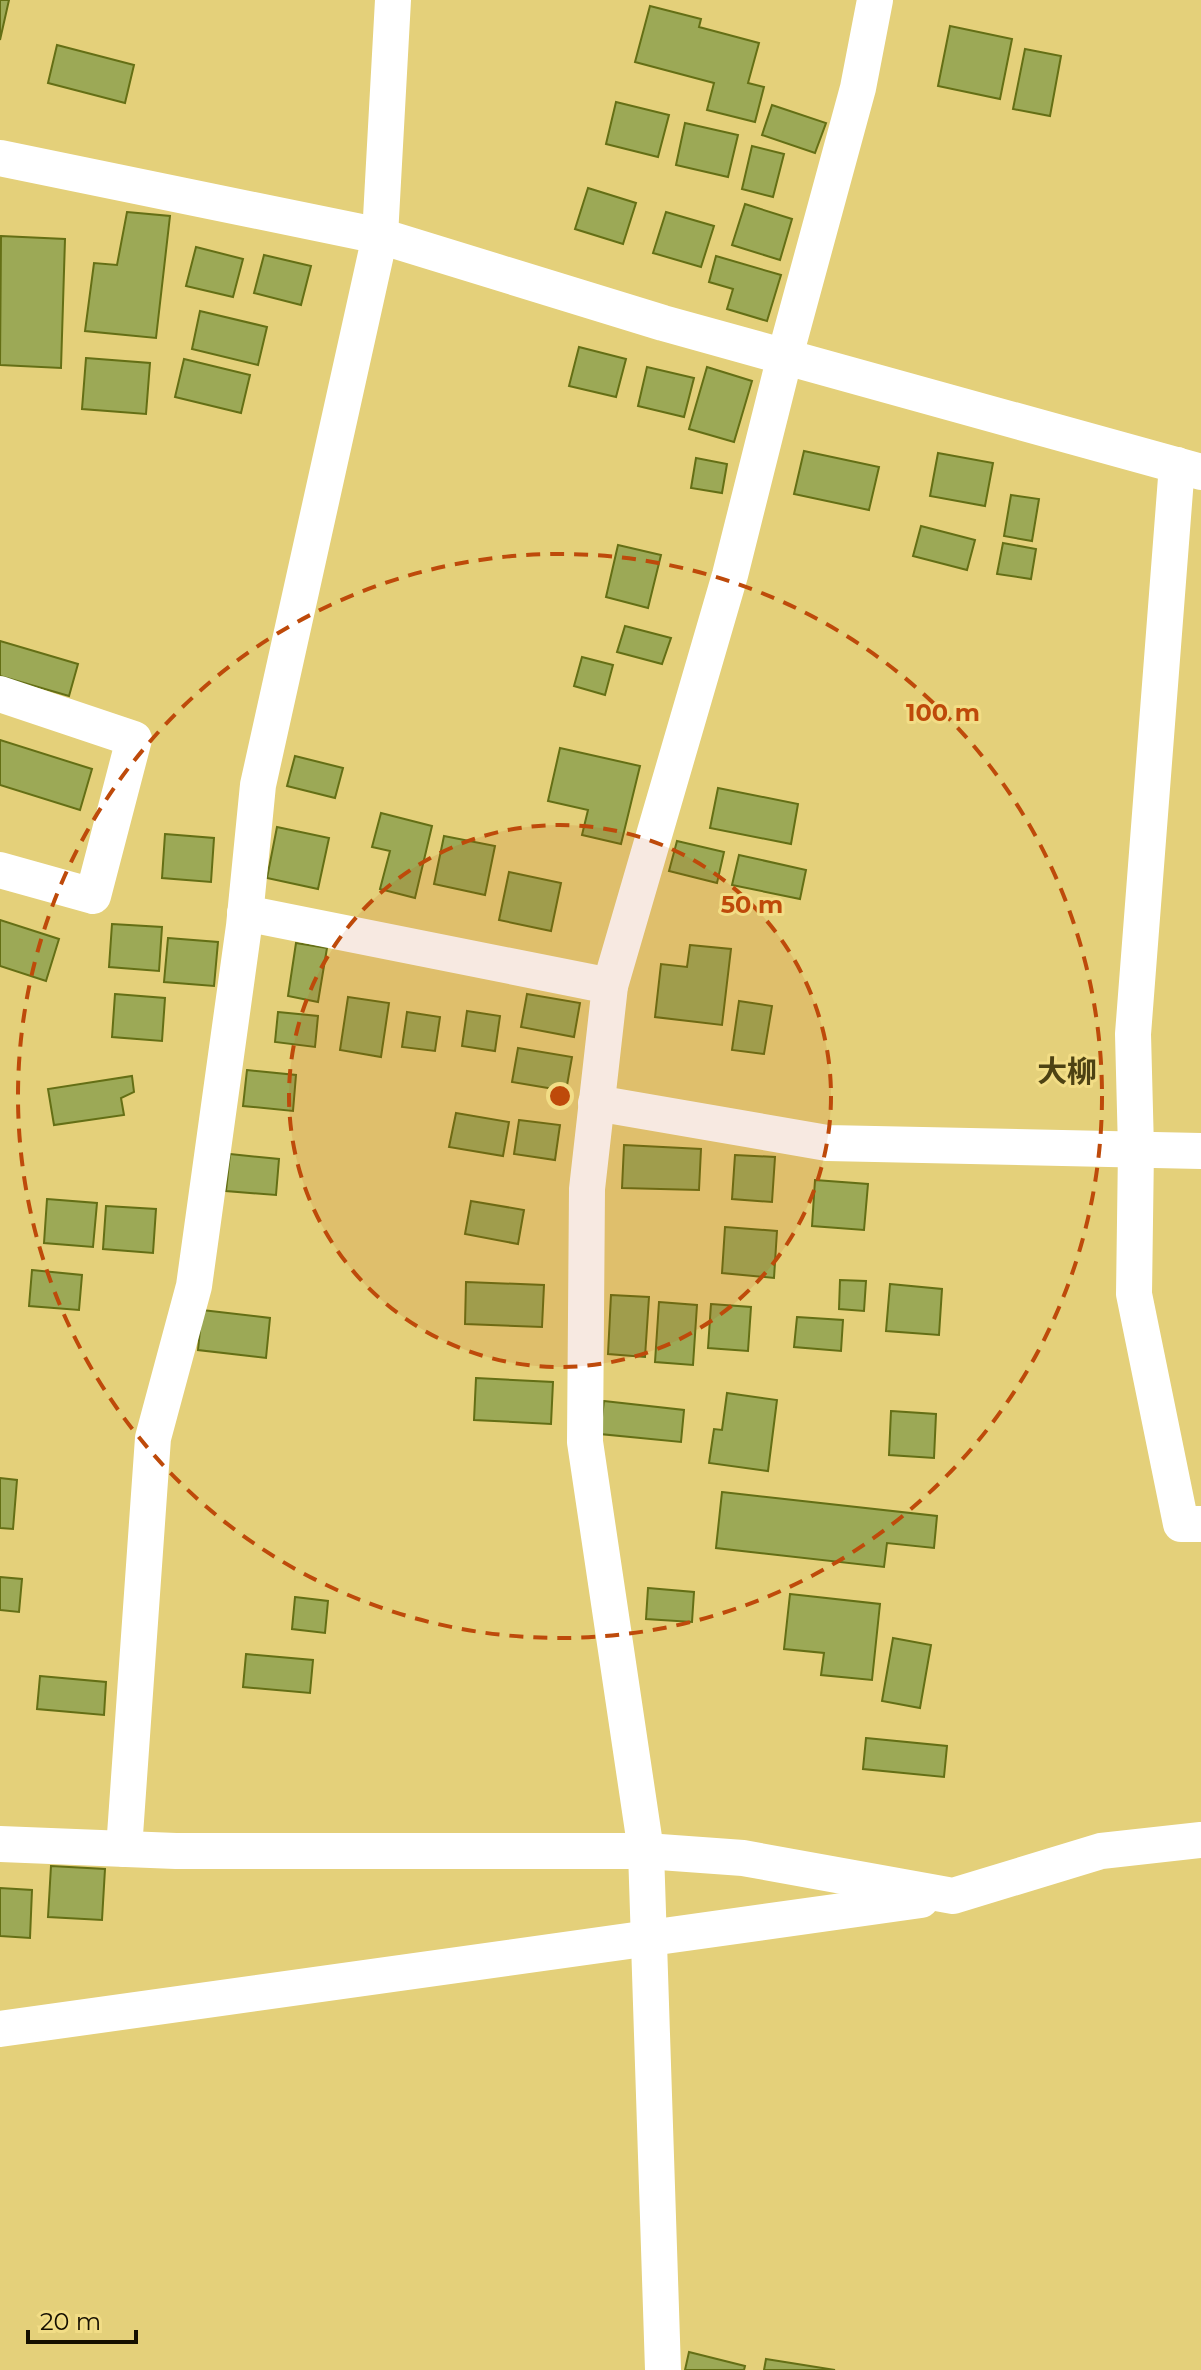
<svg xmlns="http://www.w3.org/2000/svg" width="1201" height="2370" font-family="Montserrat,'Noto Sans JP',sans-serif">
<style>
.building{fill:#9ca956;stroke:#646f15;stroke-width:2}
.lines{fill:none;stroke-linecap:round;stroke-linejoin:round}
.minor{stroke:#fff;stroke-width:36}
.ring{fill:none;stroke:#be4a0a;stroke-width:4;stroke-dasharray:14 10}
.labels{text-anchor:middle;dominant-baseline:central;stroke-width:6;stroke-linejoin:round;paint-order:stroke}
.quarter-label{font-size:30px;font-weight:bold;fill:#4d4213;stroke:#f2dd86}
.centre{fill:#be4a0a;stroke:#f2dd86;stroke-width:4}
.ring-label{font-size:24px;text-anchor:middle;font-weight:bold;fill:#be4a0a;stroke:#f2dd86;stroke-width:6;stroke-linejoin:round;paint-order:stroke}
</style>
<rect width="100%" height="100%" fill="#e4d07a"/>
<g class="building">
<path d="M0,0H9L0,40Z"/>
<path d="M650,6L701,19L699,27L759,43L748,83L764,87L755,122L707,110L714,83L635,62Z"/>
<path d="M950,26L1012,39L1000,99L938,86Z"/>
<path d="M57,45L134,65L125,103L48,83Z"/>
<path d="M1025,49L1061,56L1050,116L1013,109Z"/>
<path d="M616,102L669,115L658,157L606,144Z"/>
<path d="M772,105L826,123L815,153L762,135Z"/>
<path d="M685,123L738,135L728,177L676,165Z"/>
<path d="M752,146L784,154L773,197L742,189Z"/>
<path d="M588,188L636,203L623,244L575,229Z"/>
<path d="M745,204L792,219L780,260L732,245Z"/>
<path d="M127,212L170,216L156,338L85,331L94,263L117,265Z"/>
<path d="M666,212L714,226L701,267L653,253Z"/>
<path d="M1,236L65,239L61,368L0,365Z"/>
<path d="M196,247L243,259L233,297L186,286Z"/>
<path d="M264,255L311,266L301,305L254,293Z"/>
<path d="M716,256L781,275L767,321L727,309L733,289L709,282Z"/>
<path d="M200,311L267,327L258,365L192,349Z"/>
<path d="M579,347L626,359L616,397L569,386Z"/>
<path d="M86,358L150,363L146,414L82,409Z"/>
<path d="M184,359L250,375L241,413L175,397Z"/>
<path d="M647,367L694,378L684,417L638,406Z"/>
<path d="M707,367L752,381L734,442L689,429Z"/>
<path d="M804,451L879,467L869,510L794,494Z"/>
<path d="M938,453L993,463L985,506L930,496Z"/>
<path d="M696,458L727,464L722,493L691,488Z"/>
<path d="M1011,495L1039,499L1032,541L1004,536Z"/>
<path d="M921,526L975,540L967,570L913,556Z"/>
<path d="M1003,543L1036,549L1031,579L997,574Z"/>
<path d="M618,545L661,555L648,608L606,597Z"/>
<path d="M625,626L671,638L662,664L617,652Z"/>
<path d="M0,641L78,664L69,696L0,676Z"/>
<path d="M582,657L613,665L605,695L574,686Z"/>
<path d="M0,740L92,769L80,810L0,785Z"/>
<path d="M560,748L640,766L621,844L582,835L588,810L548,801Z"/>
<path d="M295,756L343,768L335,798L287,786Z"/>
<path d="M718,788L798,804L791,844L710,828Z"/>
<path d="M381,813L432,826L415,898L380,889L390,851L372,847Z"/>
<path d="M277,827L329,838L318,889L267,878Z"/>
<path d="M165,834L214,838L211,882L162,878Z"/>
<path d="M444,836L495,846L485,895L434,884Z"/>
<path d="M677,841L724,852L717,883L669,871Z"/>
<path d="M739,855L806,870L800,899L732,885Z"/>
<path d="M509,872L561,883L551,931L499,920Z"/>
<path d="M0,920L59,939L46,981L0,966Z"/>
<path d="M112,924L162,927L159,971L109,967Z"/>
<path d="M168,938L218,942L214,986L164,982Z"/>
<path d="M296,943L327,948L318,1002L288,996Z"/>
<path d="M690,945L731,949L722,1025L655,1017L661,964L687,967Z"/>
<path d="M115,994L165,998L162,1041L112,1037Z"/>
<path d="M527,994L580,1003L574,1037L521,1027Z"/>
<path d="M348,997L389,1003L381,1057L340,1050Z"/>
<path d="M739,1001L772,1006L764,1054L732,1050Z"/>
<path d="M467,1011L500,1016L495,1051L462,1046Z"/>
<path d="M278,1012L318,1016L315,1047L275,1042Z"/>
<path d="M407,1012L440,1017L435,1051L402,1047Z"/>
<path d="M518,1048L572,1057L566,1091L512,1082Z"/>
<path d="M247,1070L296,1075L293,1111L243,1106Z"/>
<path d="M132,1076L134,1092L121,1098L124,1115L54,1125L48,1089Z"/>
<path d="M456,1113L509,1122L503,1156L449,1147Z"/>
<path d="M519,1120L560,1125L555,1160L514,1154Z"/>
<path d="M624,1145L701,1149L699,1190L622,1188Z"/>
<path d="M230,1154L279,1159L276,1195L226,1191Z"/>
<path d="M735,1155L775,1157L772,1202L732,1199Z"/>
<path d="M815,1180L868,1184L864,1230L812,1226Z"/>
<path d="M47,1199L97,1203L93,1247L44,1243Z"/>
<path d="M471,1201L524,1210L518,1244L465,1234Z"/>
<path d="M106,1206L156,1209L153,1253L103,1249Z"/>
<path d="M725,1227L777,1231L774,1278L722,1273Z"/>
<path d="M32,1270L82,1275L79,1310L29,1306Z"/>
<path d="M840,1280L866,1281L864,1311L839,1309Z"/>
<path d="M466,1282L544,1285L542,1327L465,1324Z"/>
<path d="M890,1284L942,1289L939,1335L886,1331Z"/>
<path d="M611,1295L649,1297L645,1357L608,1354Z"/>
<path d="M659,1302L697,1305L693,1365L655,1362Z"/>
<path d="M711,1304L751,1307L748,1351L708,1348Z"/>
<path d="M202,1310L270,1318L266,1358L198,1350Z"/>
<path d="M797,1317L843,1320L841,1351L794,1347Z"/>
<path d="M476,1378L553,1382L551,1424L474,1420Z"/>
<path d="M727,1393L777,1400L768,1471L709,1463L714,1429L722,1430Z"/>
<path d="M604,1401L684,1410L681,1442L600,1434Z"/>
<path d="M891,1411L936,1414L934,1458L889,1455Z"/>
<path d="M0,1478L17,1480L13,1529L0,1528Z"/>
<path d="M722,1492L937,1516L934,1548L887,1543L884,1567L716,1548Z"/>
<path d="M0,1577L22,1579L19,1612L0,1610Z"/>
<path d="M648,1588L694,1592L692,1622L646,1619Z"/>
<path d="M790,1594L880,1604L872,1680L821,1675L824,1653L784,1649Z"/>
<path d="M295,1597L328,1601L325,1633L292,1629Z"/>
<path d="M893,1638L931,1645L920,1708L882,1701Z"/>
<path d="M246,1654L313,1660L310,1693L243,1687Z"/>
<path d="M40,1676L106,1682L104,1715L37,1709Z"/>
<path d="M866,1738L947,1746L944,1777L863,1769Z"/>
<path d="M51,1866L105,1869L102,1920L48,1917Z"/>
<path d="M0,1888L32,1890L30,1938L0,1936Z"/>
<path d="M689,2352L745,2366L744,2370H685Z"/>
<path d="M766,2359L835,2370H764Z"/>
</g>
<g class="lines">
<g class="minor">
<path d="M0,158L380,236L663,323L1201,472"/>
<path d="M1177,465L1133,1034L1136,1149L1134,1294L1181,1524H1201"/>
<path d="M0,694L134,739L93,896L0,870"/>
<path d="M245,913L610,986"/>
<path d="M596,1103L827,1143L1201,1151"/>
<path d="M0,1844L176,1851H646L743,1858L953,1896L1101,1851L1201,1840"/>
<path d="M124,1849L153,1438L194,1286L244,926L258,785L380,236L393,0"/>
<path d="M0,2029L921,1900"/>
<path d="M663,2370L646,1851L585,1442L587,1189L610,986L730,575L785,356L858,88L875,0"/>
</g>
</g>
<circle cx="560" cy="1096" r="271" fill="#be4a0a" fill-opacity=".12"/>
<g class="ring">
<circle cx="560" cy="1096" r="271"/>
<circle cx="560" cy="1096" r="542"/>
</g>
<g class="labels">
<g class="quarter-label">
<text x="1067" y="1071">大柳</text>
</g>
</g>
<circle cx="560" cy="1096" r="12" class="centre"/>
<g class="ring-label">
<text x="943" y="721">100 m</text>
<text x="752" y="913">50 m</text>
</g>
<path d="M28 2330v12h108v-12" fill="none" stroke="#150f00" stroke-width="4"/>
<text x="40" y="2330" font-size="24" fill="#150f00" stroke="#f2dd86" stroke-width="6" paint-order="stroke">20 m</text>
</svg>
